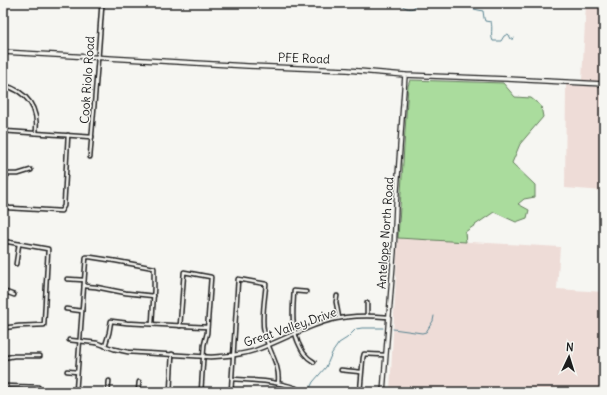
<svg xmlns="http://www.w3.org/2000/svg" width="607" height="395" font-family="Delius,sans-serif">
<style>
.built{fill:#eedcd7}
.green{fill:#aadc9d;stroke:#637c5c}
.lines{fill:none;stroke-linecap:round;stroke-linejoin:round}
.stream{stroke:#568290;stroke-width:1}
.minor-casing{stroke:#1c1c1c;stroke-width:5.5}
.tertiary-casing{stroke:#1c1c1c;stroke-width:6}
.secondary-casing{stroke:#1c1c1c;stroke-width:6}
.minor{stroke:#f6f6f2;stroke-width:2.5}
.tertiary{stroke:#f6f6f2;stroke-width:3}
.secondary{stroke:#f6f6f2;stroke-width:3.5}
.labels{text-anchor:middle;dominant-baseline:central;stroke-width:3;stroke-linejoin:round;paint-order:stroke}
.street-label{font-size:12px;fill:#1c1c1c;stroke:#f6f6f2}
</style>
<rect width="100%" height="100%" fill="#f6f6f2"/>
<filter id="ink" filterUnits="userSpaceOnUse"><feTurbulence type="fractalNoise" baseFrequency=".025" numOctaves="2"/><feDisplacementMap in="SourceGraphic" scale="8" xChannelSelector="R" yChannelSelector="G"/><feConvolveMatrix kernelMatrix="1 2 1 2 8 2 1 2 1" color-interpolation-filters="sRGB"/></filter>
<g filter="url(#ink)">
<g class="built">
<path d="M586,3H604V82L582,81Z"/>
<path d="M566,85L604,87V191L565,188Z"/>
<path d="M398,238L560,247L557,289L604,292V392H390Z"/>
</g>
<path class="green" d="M410,80L503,83L515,97L531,98L541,106L543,117L520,144L512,163L535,185V197L524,199L518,204L529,210L527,218L516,222L494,212L465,232L466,242L398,238L408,86Z"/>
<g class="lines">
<g class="stream">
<path d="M399,3C404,7 409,11 415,7V5L412,3"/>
<path d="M471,3L474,9L483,11L484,18L485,21L491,22C493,28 490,35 493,41H501L504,36L508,34L509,35L511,39H513L514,38"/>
<path d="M393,329L422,333L426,332L433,321L434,316"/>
<path d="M308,392L313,382L326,367L332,353L339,343L347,338L356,329L362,328H383"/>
</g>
<g class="minor-casing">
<g id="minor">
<path d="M3,85C27,91 39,108 36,133"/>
<path d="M3,131L92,137"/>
<path d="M90,157L98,58"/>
<path d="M3,174H18L31,170"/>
<path d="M6,175L3,203L6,206L9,208L61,211L64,206L68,135"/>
<path d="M3,241L48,249L44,325L19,326L3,328"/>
<path d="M16,264L19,244"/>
<path d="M67,279L84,280"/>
<path d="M84,286L96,287L126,293L154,296"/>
<path d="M3,291L14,295"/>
<path d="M306,292L294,291C293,309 291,325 298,342C302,351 305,357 314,362"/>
<path d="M337,296L336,302L339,318"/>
<path d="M367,303V315"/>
<path d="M66,309L82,311"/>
<path d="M180,326L184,272L211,277L207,333L204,345L201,392"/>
<path d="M69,340L97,343L114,349L128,352L211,357C227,356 242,355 256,350C281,341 303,328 327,321C348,315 368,315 388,317"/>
<path d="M105,346L109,333L111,321L127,323L207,327"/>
<path d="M3,358L14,356H40"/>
<path d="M341,370L361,372"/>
<path d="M67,371L77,372"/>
<path d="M232,379C254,380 275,381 296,388"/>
<path d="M3,386L38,387"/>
<path d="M76,392L86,257H90L116,261L154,268V288L152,324"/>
<path d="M108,392L109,381"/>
<path d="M138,392L139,382"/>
<path d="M170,392L172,354"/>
<path d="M231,392L238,279L266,284C265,298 261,318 264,331C267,349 281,365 278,383"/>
<path d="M360,392L363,358L364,354L385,355"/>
</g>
</g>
<g class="tertiary-casing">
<path id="tertiary" d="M98,58L102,3"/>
</g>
<g class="secondary-casing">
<g id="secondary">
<path d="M3,52L248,66L347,70L405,75L507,79L604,84"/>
<path d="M383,392L394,251L396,205L405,75"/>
</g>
</g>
<use href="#minor" class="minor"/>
<use href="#tertiary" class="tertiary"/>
<use href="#secondary" class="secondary"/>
</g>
</g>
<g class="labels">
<g class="street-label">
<text transform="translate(304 58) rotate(2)">PFE Road</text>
<text transform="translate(87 80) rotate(-86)">Cook Riolo Road</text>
<text transform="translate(385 233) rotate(-86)">Antelope North Road</text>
<text transform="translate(290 327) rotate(-19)">Great Valley Drive</text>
</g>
</g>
<rect width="607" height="395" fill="none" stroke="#f6f6f2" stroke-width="16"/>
<rect x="8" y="8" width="591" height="379" fill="none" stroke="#1c1c1c" stroke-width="1.5" filter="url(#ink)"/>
<g transform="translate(569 357) rotate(4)" stroke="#f6f6f2" stroke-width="3" paint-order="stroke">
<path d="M0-3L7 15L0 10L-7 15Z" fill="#1c1c1c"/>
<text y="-6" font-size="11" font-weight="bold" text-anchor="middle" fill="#1c1c1c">N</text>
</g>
</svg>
